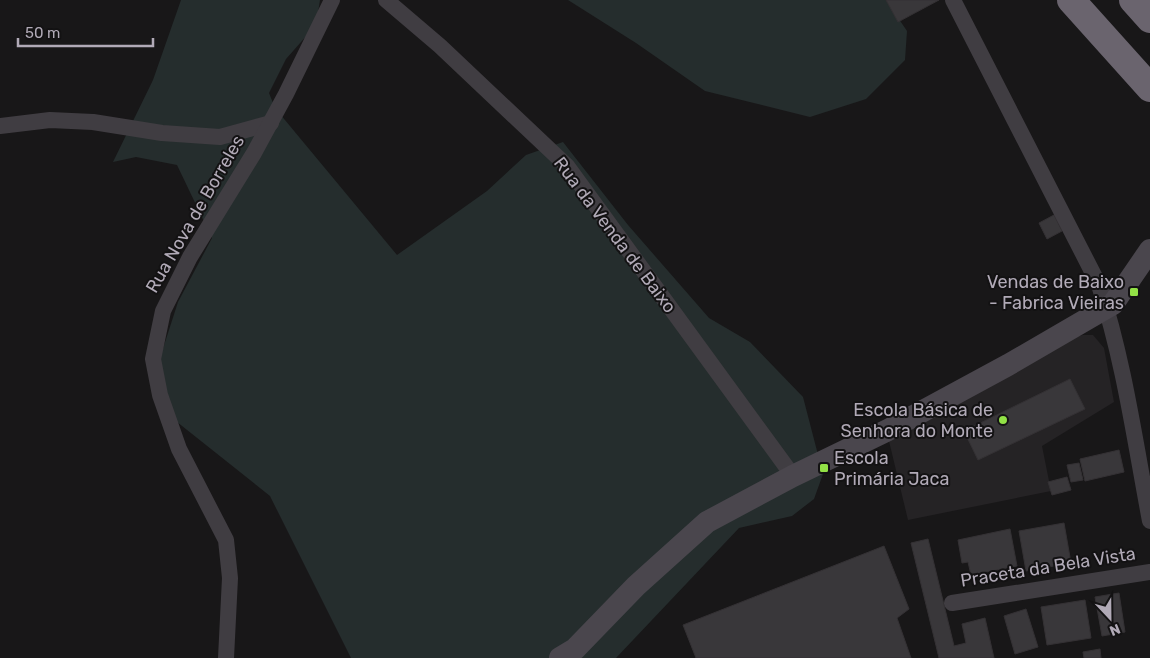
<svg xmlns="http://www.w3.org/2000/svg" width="1150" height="658" font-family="Rubik,sans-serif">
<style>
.built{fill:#252325}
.green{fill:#252d2d}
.building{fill:#39373a;stroke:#343134}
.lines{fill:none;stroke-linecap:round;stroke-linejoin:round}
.street{stroke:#403d42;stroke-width:16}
.secondary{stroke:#4a464d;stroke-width:22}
.highway{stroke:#6a646e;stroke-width:28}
.poi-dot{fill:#92e146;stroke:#131213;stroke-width:2}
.labels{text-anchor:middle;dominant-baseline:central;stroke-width:4;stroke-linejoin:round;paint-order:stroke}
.street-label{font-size:18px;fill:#b1aab7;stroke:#131213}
.poi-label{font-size:18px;fill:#b1aab7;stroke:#131213;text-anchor:end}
</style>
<rect width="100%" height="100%" fill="#181718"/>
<path class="built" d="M1083,335H1093L1104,348L1114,402L1042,446L1051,491L908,520L888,437L1075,337Z"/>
<g class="green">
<path d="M181,0H320L316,25L286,59L269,93L275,108L397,255L487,191L526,155L563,142L628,225L709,318L750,342L803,397L823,474L814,499L792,516L739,528L616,658H351L270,496L172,418L158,364L178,302L212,238L177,165L136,157L113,162L153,80Z"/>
<path d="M568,0H886L907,31L905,60L866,99L810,117L705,91L636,43Z"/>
</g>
<g class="building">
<path d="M886,0H939L898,22Z"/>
<path d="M1054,215L1062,231L1047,239L1039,223Z"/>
<path d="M1070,379L1085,409L978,460L964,431Z"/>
<path d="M1119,450L1124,472L1085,481L1080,459Z"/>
<path d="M1079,463L1083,480L1071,482L1067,465Z"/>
<path d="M1067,477L1071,490L1052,495L1048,482Z"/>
<path d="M1064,523L1071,563L1026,571L1019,531Z"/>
<path d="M1010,529L1017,566L971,575L968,562L962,563L958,540Z"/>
<path d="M928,539L954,646L966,643L962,624L985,618L994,658H939L911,543Z"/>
<path d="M884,546L909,609L897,618L911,658H696L683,625Z"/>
<path d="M1119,593L1125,632L1102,636L1095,597Z"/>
<path d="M1085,600L1091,638L1047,645L1041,607Z"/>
<path d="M1026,609L1038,647L1015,654L1004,616Z"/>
<path d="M1100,649L1101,658H1084L1083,652Z"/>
</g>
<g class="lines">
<g class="street">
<path d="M386,0L440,46L567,166L793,476"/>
<path d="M953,0L1099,285C1124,361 1135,442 1150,521"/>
<path d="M0,126L50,120L93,122L162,133L220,137L271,123"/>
<path d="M952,603L1150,572"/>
<path d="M226,658L230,578L226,540L179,449L160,395L153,359L163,311L190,257L254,153L286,94L332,0"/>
</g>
<path class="secondary" d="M560,658L575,649L636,586L707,522L793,476L888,430L1008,365L1113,304L1150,250"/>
<g class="highway">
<path d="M1071,0L1150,88"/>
<path d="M1133,0L1150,19"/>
</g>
</g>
<g class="poi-dot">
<rect x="1129" y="287" width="10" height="10" rx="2.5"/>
<circle cx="1003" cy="420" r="5"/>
<rect x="819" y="463" width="10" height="10" rx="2.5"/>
</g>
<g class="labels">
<g class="street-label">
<text transform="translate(195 214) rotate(-60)">Rua Nova de Borreles</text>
<text transform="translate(615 235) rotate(53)">Rua da Venda de Baixo</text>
<text transform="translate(1048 567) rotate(-9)">Praceta da Bela Vista</text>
</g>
<g class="poi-label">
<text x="1124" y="282">Vendas de Baixo<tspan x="1124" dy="21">- Fabrica Vieiras</tspan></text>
<text x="993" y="410">Escola Básica de<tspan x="993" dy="21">Senhora do Monte</tspan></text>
<text x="834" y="458" text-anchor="start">Escola<tspan x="834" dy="21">Primária Jaca</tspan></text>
</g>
</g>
<g transform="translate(1110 618) rotate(158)" stroke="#131213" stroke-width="4" paint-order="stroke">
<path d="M0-4L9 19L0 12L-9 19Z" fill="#b1aab7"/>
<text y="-8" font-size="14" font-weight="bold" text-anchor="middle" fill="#b1aab7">N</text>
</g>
<path d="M18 38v8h135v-8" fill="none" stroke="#b1aab7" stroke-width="2.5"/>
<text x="25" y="38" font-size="15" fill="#b1aab7" stroke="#131213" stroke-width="4" paint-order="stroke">50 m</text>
</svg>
